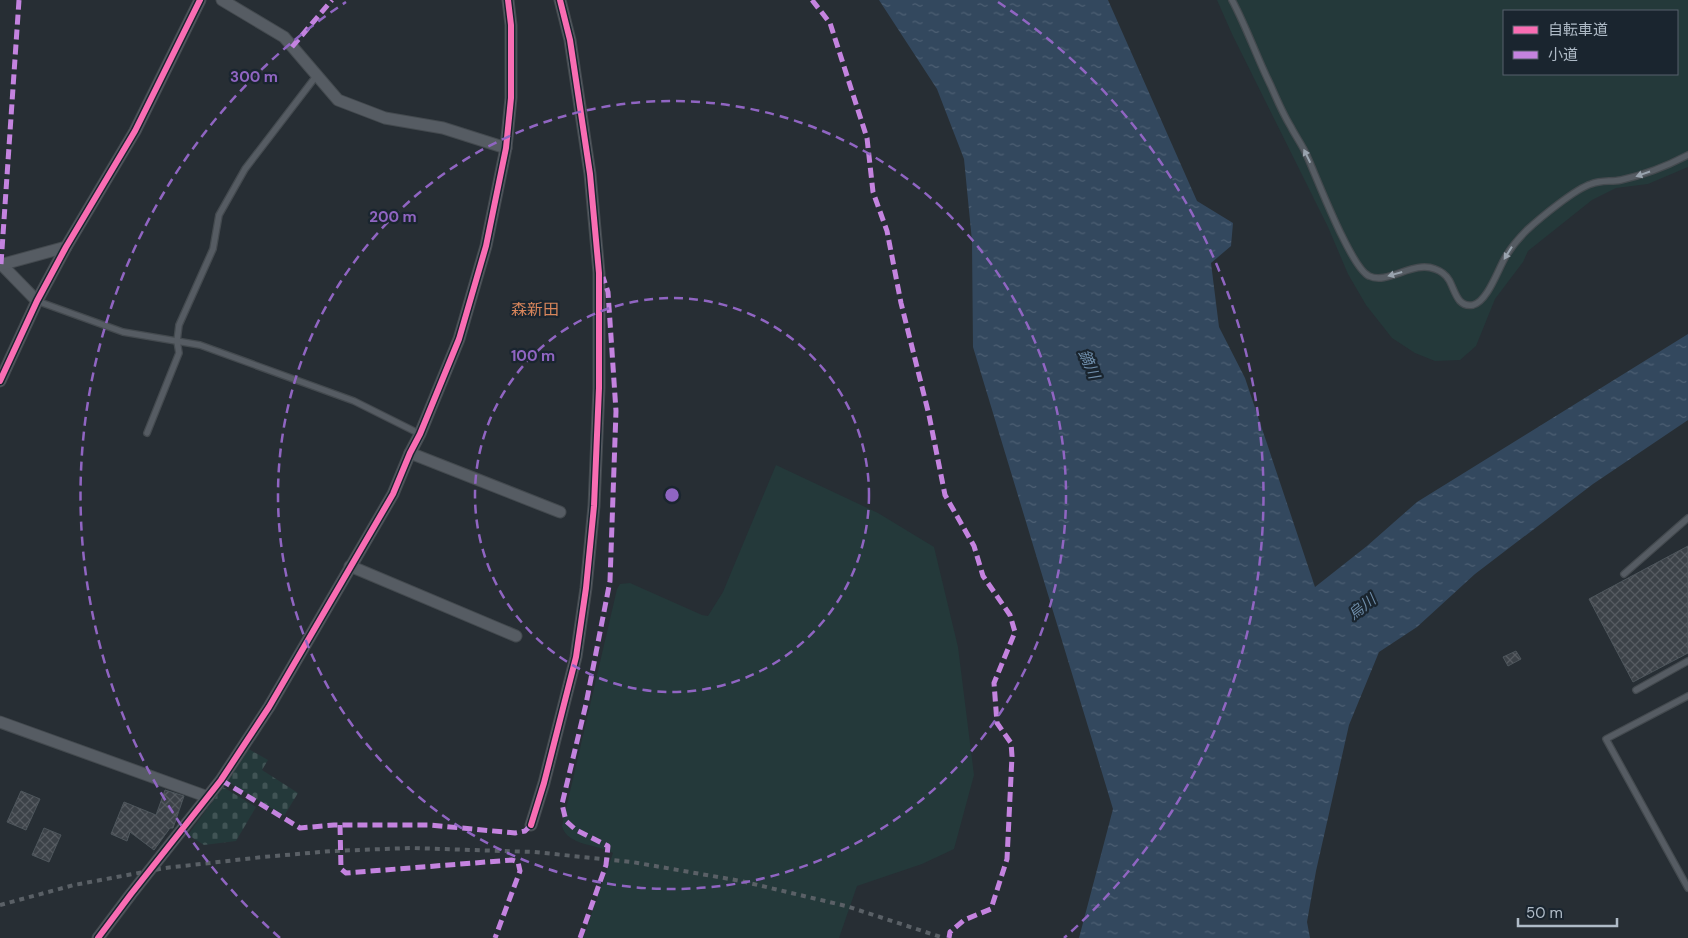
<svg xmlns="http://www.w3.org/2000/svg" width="1688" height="938" font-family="'DM Sans','Noto Sans JP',sans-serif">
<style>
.grass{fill:#24393a;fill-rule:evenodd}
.cemetery{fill:url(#cemetery-stones)}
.water{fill:url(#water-ripples)}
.building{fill:url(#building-cross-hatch);stroke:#4e565c}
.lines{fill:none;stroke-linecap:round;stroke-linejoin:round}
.lane-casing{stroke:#444a4f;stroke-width:8}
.street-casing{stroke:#444a4f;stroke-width:13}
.lane{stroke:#565c63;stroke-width:5.5}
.street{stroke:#565c63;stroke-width:11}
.rail{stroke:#5a6066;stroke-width:4;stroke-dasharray:5 5;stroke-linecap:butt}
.quiet{stroke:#c483df;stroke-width:5;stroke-dasharray:10 5;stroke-linecap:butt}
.cycleway-casing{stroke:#1a252f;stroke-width:9}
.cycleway{stroke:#f96db3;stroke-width:6}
.oneway{fill:#99a3ae}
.ring{fill:none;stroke:#9065c2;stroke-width:2.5;stroke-dasharray:9 6}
.labels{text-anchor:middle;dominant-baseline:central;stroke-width:4.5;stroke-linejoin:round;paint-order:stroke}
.water-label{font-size:15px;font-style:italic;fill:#6f8eab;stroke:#1a252f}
.quarter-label{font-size:16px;fill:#d7855b;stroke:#1a252f}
.centre{fill:#9065c2;stroke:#1a252f;stroke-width:2.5}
.ring-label{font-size:15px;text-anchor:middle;font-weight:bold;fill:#9065c2;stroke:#1a252f;stroke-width:4.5;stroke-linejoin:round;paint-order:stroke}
</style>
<defs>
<pattern id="cemetery-stones" width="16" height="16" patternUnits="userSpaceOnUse" patternTransform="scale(1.25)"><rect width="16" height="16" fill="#24393a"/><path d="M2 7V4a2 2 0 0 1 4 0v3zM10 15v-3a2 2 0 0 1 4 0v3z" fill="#415455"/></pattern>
<pattern id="water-ripples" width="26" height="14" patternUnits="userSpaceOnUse" patternTransform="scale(1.25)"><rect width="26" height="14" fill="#33485e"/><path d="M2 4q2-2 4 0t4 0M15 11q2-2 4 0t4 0" fill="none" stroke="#4e6074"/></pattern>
<pattern id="building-cross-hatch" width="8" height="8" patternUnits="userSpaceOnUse" patternTransform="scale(1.25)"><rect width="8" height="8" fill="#3c4248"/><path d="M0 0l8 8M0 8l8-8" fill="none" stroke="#565b61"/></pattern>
</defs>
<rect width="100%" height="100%" fill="#272e34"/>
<g class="grass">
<path d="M1217,0H1688V167L1648,184L1616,188L1592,200L1528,251L1523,262L1495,299L1476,346L1460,360L1435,361L1415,353L1392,338L1366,305L1348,274L1328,227L1232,34ZM1504,11H1677V74H1504Z"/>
<path d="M776,465L878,513L934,547L958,647L974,775L954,849L922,864L857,886L839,938H583L613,853C598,844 567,846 562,826L617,589L620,584L630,583L702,615L708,616L723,592Z"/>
</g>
<g class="cemetery">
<path d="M247,748L268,760L262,770L298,793L284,816L226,781Z"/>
<path d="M223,787L256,807L236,841L204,845L188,835Z"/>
</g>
<path class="water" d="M879,0H1108L1197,201L1233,223L1231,246L1211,263L1219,327L1245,378L1315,587L1367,546L1417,502L1688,334V420L1593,484L1475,574L1417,627L1379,652L1349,725L1316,871L1307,922L1310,938H1079L1113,809L973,347L972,241L964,159L937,89Z"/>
<g class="building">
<path d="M1688,546V653L1633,682L1589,599Z"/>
<path d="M1516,651L1521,659L1508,666L1503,657Z"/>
<path d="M165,790L184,796L173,828H170L154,850L130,832L127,841L111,834L124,802L156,815Z"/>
<path d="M21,791L40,799L26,830L7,822Z"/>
<path d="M44,828L61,835L49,862L32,855Z"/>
</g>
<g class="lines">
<g class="lane-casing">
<g id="lane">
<path d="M1232,0C1247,28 1257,58 1271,86C1277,100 1283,114 1291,127C1296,137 1303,146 1307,156C1317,178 1351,268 1369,276C1388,285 1413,260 1435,269C1441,271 1446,275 1449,280C1455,290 1457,308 1473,305C1488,301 1498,269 1506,256C1512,246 1519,238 1527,230C1540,218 1575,189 1591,184C1601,180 1611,182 1621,180C1644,175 1667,166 1688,155"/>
<path d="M37,301L123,332L200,345L354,401L420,434"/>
<path d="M147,433L179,353L177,341L179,325L213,249L219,215L245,169L317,75"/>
<path d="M1624,574L1688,518"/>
<path d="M1636,690L1688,661"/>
<path d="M1688,696L1606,739L1688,888"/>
</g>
</g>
<g class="street-casing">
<g id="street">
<path d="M222,0L284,37L338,100L385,118L443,128L506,148"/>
<path d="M1,264L37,301"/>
<path d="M0,265L66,247"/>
<path d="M0,381L37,301L66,247L135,131L200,0"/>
<path d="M410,453L560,512"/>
<path d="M350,566L516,636"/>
<path d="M0,722L208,797"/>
<path d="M531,825L544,783L576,657L586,588L594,506L599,388V273L590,174L570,40L560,0"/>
<path d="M98,938L131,894L221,780L269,707L393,494L410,453L420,434L459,339L486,246L506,148L511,98V25L508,0"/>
</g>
</g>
<use href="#lane" class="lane"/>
<use href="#street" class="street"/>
<path class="rail" d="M0,905L74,885L165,868L263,857L332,851L411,848L534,852L632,862L741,881L846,906L944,938"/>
<g class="quiet">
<path d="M812,0L830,23L867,138L873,192L887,231L901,303L929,415L945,495L974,546L983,576L1010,615L1015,632L994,683L997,723L1011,743L1012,756L1007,859L991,909L964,920L950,932L949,938"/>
<path d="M292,47L332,0"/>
<path d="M1,264L19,0"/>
<path d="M221,780L300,828L334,825H429L515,833L525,831L531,825"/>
<path d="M340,825L341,869L346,873L512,860L518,862L520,871L495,938"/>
<path d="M580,938L606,865L608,846L576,830L566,821L562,804L586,704L610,581L616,411L608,292L603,277"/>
</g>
<g class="cycleway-casing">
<g id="cycleway">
<path d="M0,381L37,301L66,247L135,131L200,0"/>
<path d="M531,825L544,783L576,657L586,588L594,506L599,388V273L590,174L570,40L560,0"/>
<path d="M98,938L131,894L221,780L269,707L393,494L410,453L420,434L459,339L486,246L506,148L511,98V25L508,0"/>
</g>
</g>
<use href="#cycleway" class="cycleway"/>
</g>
<defs><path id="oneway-solid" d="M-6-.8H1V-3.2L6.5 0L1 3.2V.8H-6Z" transform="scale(1.25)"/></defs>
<g class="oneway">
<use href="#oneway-solid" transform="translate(1307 156) rotate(-116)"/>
<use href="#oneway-solid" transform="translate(1643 174) rotate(161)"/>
<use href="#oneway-solid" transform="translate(1508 253) rotate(122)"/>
<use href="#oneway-solid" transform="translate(1395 274) rotate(164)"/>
</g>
<g class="ring">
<circle cx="672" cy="495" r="197"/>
<circle cx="672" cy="495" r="394"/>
<path d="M280 938A591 591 0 0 1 346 2M998 2A591 591 0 0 1 1064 938"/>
</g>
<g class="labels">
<g class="water-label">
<text transform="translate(1089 364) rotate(67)">鏑川</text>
<text transform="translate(1362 607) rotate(-38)">烏川</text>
</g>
<g class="quarter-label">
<text x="535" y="309">森新田</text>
</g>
</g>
<circle cx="672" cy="495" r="8" class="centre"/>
<g class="ring-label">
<text x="254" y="82">300 m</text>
<text x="393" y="222">200 m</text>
<text x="533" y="361">100 m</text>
</g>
<rect x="1503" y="10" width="175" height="65" fill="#1a252f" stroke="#56616c"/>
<rect x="1513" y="26" width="25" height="8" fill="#f96db3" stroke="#56616c"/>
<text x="1548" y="35" font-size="15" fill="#afbbc7">自転車道</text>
<rect x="1513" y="51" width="25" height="8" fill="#c483df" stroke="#56616c"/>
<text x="1548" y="60" font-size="15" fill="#afbbc7">小道</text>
<path d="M1518 918v8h99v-8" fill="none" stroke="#afbbc7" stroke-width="2.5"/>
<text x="1526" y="918" font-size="15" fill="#afbbc7" stroke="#1a252f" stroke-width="4" paint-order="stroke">50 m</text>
</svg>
